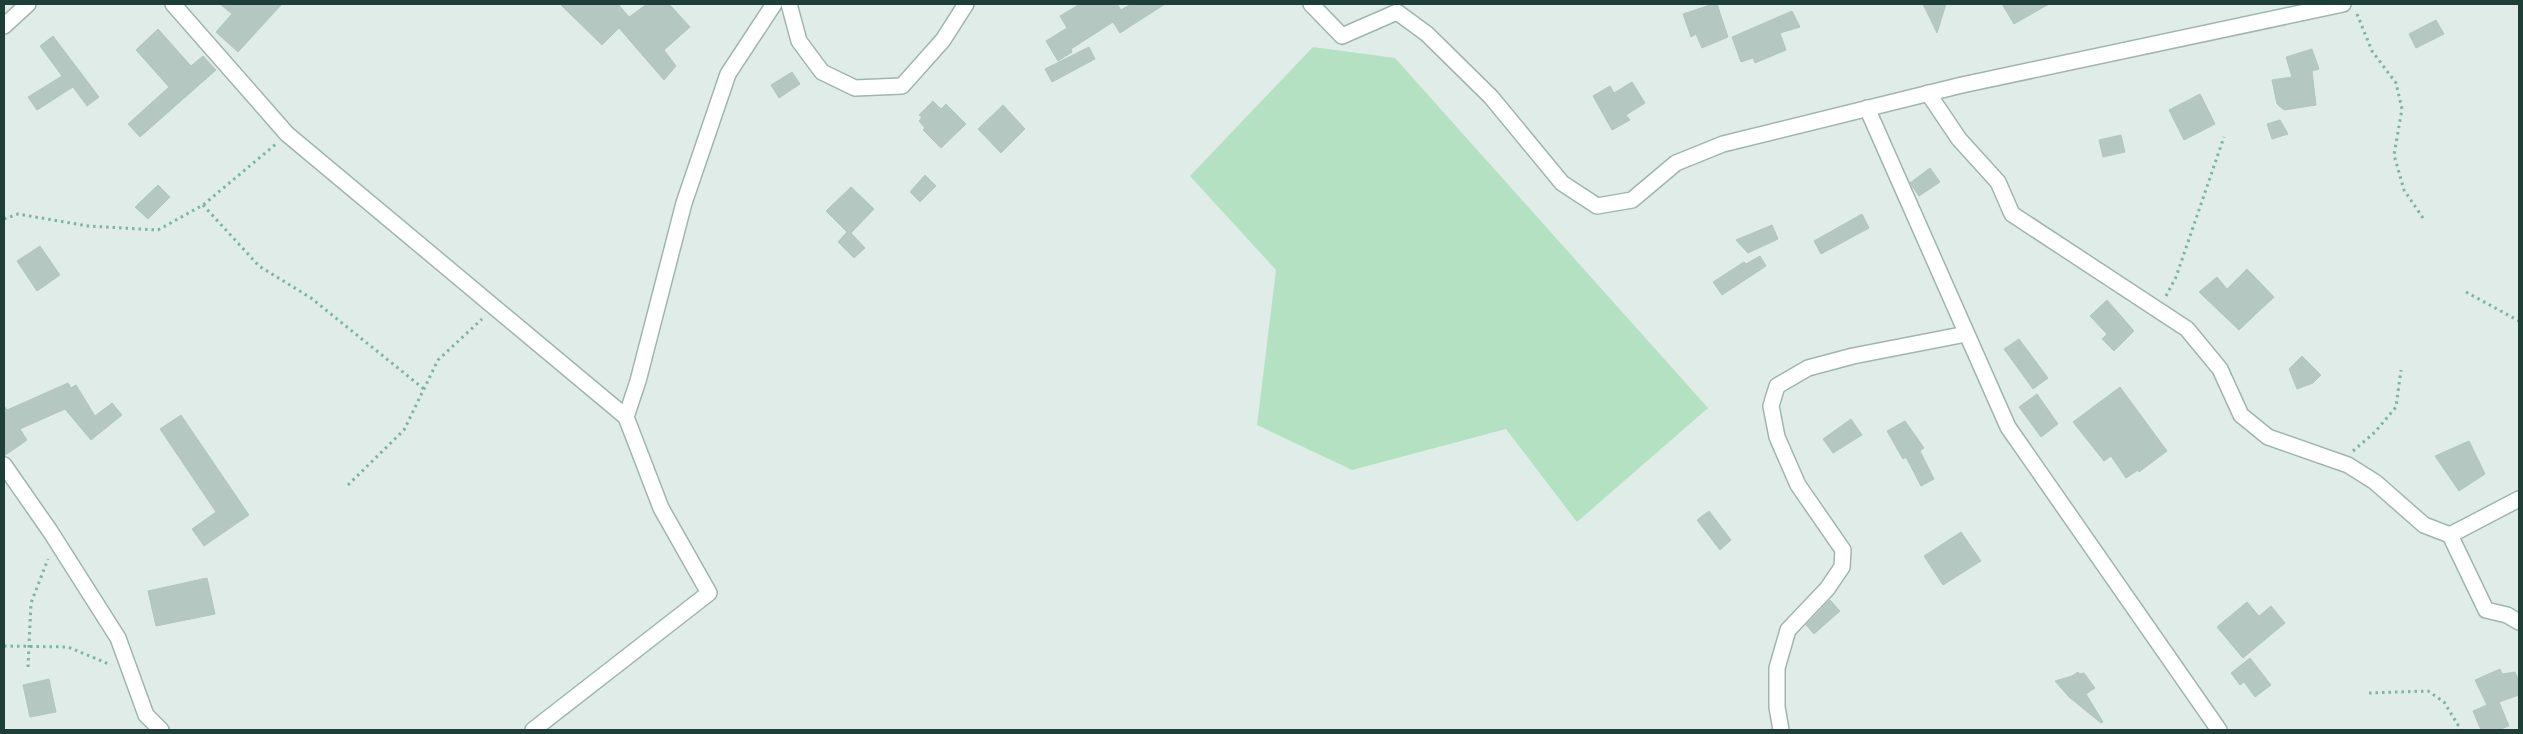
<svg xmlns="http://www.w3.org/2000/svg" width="2523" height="734" font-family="'Fira Sans',sans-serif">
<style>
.green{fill:#b5e1c3}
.building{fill:#b4c7c0;stroke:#b1c7bf}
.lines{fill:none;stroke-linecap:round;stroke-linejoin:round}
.minor-casing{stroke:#a1b5af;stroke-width:18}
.path{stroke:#7cb4a6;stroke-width:3;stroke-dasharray:2.5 4;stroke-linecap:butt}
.minor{stroke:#fff;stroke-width:15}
</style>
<rect width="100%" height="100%" fill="#dfece7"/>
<path class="green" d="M1313,47L1395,58L1708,408L1577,522L1506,429L1352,470L1257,425L1276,270L1190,176Z"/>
<g class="building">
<path d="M220,4H282L238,52L216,32L232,14Z"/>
<path d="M560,4H618L629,17L647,4H669L690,27L664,50L676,66L664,80L619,28L602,45Z"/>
<path d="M1080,4H1117L1121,10L1131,4H1165L1120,33L1113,22L1071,49L1072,52L1058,61L1046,41L1067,28L1060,16Z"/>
<path d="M1713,4H1717L1728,37L1702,48L1696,34L1691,37L1683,14Z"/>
<path d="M1923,4H1946L1937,33Z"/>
<path d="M2002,4H2049L2014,24Z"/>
<path d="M1792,11L1800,27L1780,33L1786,50L1755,63L1753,58L1741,62L1732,37Z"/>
<path d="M2436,20L2444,34L2416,48L2409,34Z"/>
<path d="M158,29L191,66L203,56L216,70L140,137L128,124L169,87L136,50Z"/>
<path d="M53,36L99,97L87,106L73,87L37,110L28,97L62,76L40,46Z"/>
<path d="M1089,47L1095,59L1052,82L1045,69Z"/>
<path d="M2312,49L2319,69L2312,71L2316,105L2284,110L2277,104L2272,80L2292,77L2286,57Z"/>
<path d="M792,72L800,84L779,98L771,85Z"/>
<path d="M1632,82L1645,103L1626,115L1630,120L1612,130L1593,96L1610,86L1614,93Z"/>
<path d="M2200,94L2215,124L2184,140L2169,110Z"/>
<path d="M933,101L941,109L946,104L966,124L941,148L923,130L925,128L919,121L922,117L919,115Z"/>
<path d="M1003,105L1025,129L1001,153L978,129Z"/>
<path d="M2280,120L2288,134L2272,139L2267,124Z"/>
<path d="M2121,135L2125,152L2103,157L2099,140Z"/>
<path d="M1930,168L1940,182L1919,196L1910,183Z"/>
<path d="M925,175L936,186L920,202L910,192Z"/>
<path d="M158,185L170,197L148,219L135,207Z"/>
<path d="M851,187L874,209L851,233L865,248L854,258L838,242L847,232L826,211Z"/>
<path d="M1862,214L1869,228L1821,254L1814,241Z"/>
<path d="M1772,225L1778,239L1748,253L1736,240Z"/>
<path d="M40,246L60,275L37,291L17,261Z"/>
<path d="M1760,256L1766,266L1722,295L1713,282L1744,262L1746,264Z"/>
<path d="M2247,269L2274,297L2239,330L2199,292L2217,277L2227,289Z"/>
<path d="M2107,300L2134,331L2114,351L2102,339L2107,334L2090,316Z"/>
<path d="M2019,339L2048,378L2033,389L2004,349Z"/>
<path d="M2302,356L2321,375L2313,383L2297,389L2289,369Z"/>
<path d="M68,383L71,388L76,385L95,416L112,403L122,415L91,440L65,409L20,429L27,440L4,456V406L7,410Z"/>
<path d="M2120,387L2167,451L2139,472L2138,470L2126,478L2111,456L2104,461L2073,422Z"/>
<path d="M2037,394L2058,424L2041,437L2019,407Z"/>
<path d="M181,415L249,515L204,546L192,529L216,512L160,429Z"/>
<path d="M1851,419L1862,435L1833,453L1823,439Z"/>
<path d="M1905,421L1924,448L1920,451L1934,479L1921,486L1906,457L1903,459L1887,431Z"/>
<path d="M2469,441L2485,474L2459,491L2435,456Z"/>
<path d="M1709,511L1731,540L1720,550L1697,520Z"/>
<path d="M1961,532L1981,561L1943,585L1924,556Z"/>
<path d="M207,578L215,614L156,626L148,591Z"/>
<path d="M1830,600L1840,611L1814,634L1806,625Z"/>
<path d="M2247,602L2259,616L2271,606L2285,623L2243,658L2217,627Z"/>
<path d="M2250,658L2271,685L2255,697L2244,682L2240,685L2231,673Z"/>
<path d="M2500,669L2502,674L2515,672L2519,681V695L2499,702L2509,726L2498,730H2481L2473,711L2487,705L2475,680Z"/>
<path d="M2078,672L2080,674L2084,673L2095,688L2086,694L2103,722L2101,723L2069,697L2055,681L2072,676Z"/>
<path d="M49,679L56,712L30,717L23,685Z"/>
</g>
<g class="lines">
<g class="minor-casing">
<g id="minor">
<path d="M173,4L287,134L626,417"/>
<path d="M789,4L799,41L822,72L855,88L902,86L943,40L966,4"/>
<path d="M1311,4L1342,36L1397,12L1427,34L1491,97L1562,183L1597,206L1632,200L1676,163L1723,144L1962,85L2343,4"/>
<path d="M4,26L28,4"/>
<path d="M1928,93L1959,139L1998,182L2012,214L2187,329L2220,369L2241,415L2268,437L2348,465L2375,482L2424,525L2450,535L2486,610L2507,615L2519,622"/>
<path d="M1867,108L2008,427L2219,730"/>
<path d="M4,465L50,531L118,638L146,715L161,730"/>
<path d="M2450,535L2519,499"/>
<path d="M533,730L709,593L661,508L626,417L638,381L684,203L728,74L774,4"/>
<path d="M1781,730L1777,707V668L1788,630L1827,589L1842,567L1843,550L1798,485L1777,437L1771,406L1777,386L1808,368L1853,356L1966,334"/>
</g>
</g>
<g class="path">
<path d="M2357,14L2372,51L2396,83L2402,109L2394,155L2404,190L2423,218"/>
<path d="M203,205L259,266L311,298L424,389"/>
<path d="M4,219L18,214L88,226L158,230L203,205L276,144"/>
<path d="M2466,292L2519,321"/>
<path d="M2166,296L2176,277L2224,137"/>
<path d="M2353,451L2375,432L2396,407L2401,370"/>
<path d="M348,485L404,430L438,360L482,319"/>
<path d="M4,646L68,647L111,665"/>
<path d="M28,667L31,603L48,559"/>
<path d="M2369,693L2428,691L2444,702L2461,730"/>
</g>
<use href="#minor" class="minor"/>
</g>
<rect width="2523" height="734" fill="none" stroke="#1e3f38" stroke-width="10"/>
</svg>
